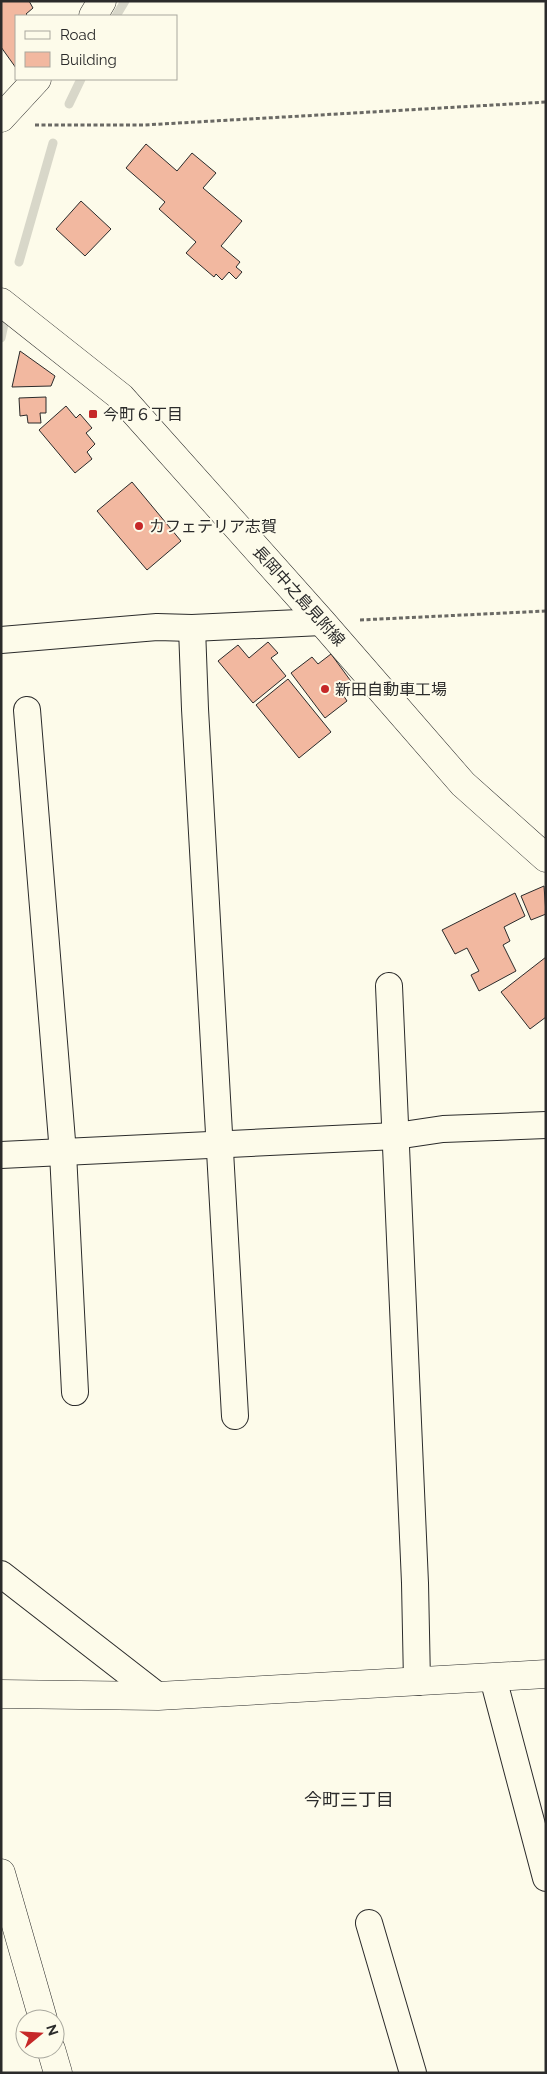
<svg xmlns="http://www.w3.org/2000/svg" width="547" height="2074" font-family="Raleway,'Noto Sans JP',sans-serif">
<style>
.lines{fill:none;stroke-linecap:round;stroke-linejoin:round}
.stream{stroke:#d8d7c9;stroke-width:9}
.building{fill:#f2b8a0;stroke:#2b2b2b}
.minor-casing{stroke:#2b2b2b;stroke-width:28}
.tertiary-casing{stroke:#2b2b2b;stroke-width:29}
.secondary-casing{stroke:#2b2b2b;stroke-width:29}
.path{stroke:#6a6964;stroke-width:3;stroke-dasharray:4 2.5;stroke-linecap:butt}
.minor{stroke:#fdfbea;stroke-width:26}
.tertiary{stroke:#fdfbea;stroke-width:28}
.secondary{stroke:#fdfbea;stroke-width:28}
.poi-dot{fill:#c62828;stroke:#fdfbea;stroke-width:2}
.labels{text-anchor:middle;dominant-baseline:central;stroke-width:4;stroke-linejoin:round;paint-order:stroke}
.poi-label{font-size:16px;fill:#2b2b2b;stroke:#fdfbea;text-anchor:start}
.street-label{font-size:16px;fill:#2b2b2b;stroke:#fdfbea}
.neighbourhood-label{font-size:18px;fill:#2b2b2b;stroke:#fdfbea}
</style>
<rect width="100%" height="100%" fill="#fdfbea"/>
<g class="lines">
<g class="stream">
<path d="M116,16L125,1"/>
<path d="M69,104L81,79"/>
<path d="M19,262L53,143"/>
<path d="M1,338L4,324"/>
</g>
</g>
<g class="building">
<path d="M1,1H29L33,8L26,14L28,16H16V68L1,47Z"/>
<path d="M146,144L177,171L192,153L216,173L203,188L242,221L221,246L240,262L236,267L242,272L236,279L229,272L222,280L216,274L214,277L186,253L196,242L159,209L165,202L126,168Z"/>
<path d="M81,201L111,229L85,256L56,229Z"/>
<path d="M20,351L55,376L51,386L12,387Z"/>
<path d="M46,397V413H40L41,423H28L27,415L20,416L19,398Z"/>
<path d="M66,406L76,418L80,414L92,428L86,433L95,444L87,452L92,459L75,473L39,430Z"/>
<path d="M132,482L181,541L147,570L97,511Z"/>
<path d="M268,642L278,653L271,658L286,676L253,703L218,661L238,645L249,658Z"/>
<path d="M331,654L353,684L342,693L347,701L325,718L291,673L312,657L318,664Z"/>
<path d="M288,679L331,732L299,758L256,705Z"/>
<path d="M544,886L546,914L531,920L521,896Z"/>
<path d="M515,893L525,916L504,927L510,941L503,945L516,971L479,991L471,975L479,971L467,948L455,954L442,930Z"/>
<path d="M546,957V1017L530,1029L501,992Z"/>
</g>
<g class="lines">
<g class="minor-casing">
<g id="minor">
<path d="M192,628L195,709L235,1416"/>
<path d="M1,640L157,627L192,628L322,622"/>
<path d="M27,710L63,1153L75,1392"/>
<path d="M389,986L415,1583L417,1682"/>
<path d="M1,1155L396,1136L443,1129L546,1125"/>
<path d="M1,1574L158,1696"/>
<path d="M493,1678L546,1878"/>
<path d="M369,1923L413,2073"/>
</g>
</g>
<g class="tertiary-casing">
<g id="tertiary">
<path d="M1,1694L158,1696L546,1674"/>
<path d="M1,1873L43,2019"/>
<path d="M51,2049L58,2073"/>
</g>
</g>
<g class="secondary-casing">
<g id="secondary">
<path d="M93,16L102,1"/>
<path d="M1,118L37,79"/>
<path d="M1,302L121,397L322,622L463,784L546,858"/>
</g>
</g>
<g class="path">
<path d="M35,125H144L546,102"/>
<path d="M360,620L546,611"/>
</g>
<use href="#minor" class="minor"/>
<use href="#tertiary" class="tertiary"/>
<use href="#secondary" class="secondary"/>
</g>
<g class="poi-dot">
<rect x="88" y="409" width="10" height="10" rx="2.5"/>
<circle cx="139" cy="526" r="5"/>
<circle cx="325" cy="689" r="5"/>
</g>
<g class="labels">
<g class="poi-label">
<text x="103" y="414">今町６丁目</text>
<text x="149" y="526">カフェテリア志賀</text>
<text x="335" y="689">新田自動車工場</text>
</g>
<g class="street-label">
<text transform="translate(299 596) rotate(48)">長岡中之島見附線</text>
</g>
<g class="neighbourhood-label">
<text x="349" y="1799">今町三丁目</text>
</g>
</g>
<rect width="547" height="2074" fill="none" stroke="#2b2b2b" stroke-width="5"/>
<rect x="15" y="15" width="162" height="65" fill="#fdfbea" stroke="#a9a89e"/>
<rect x="25" y="31" width="25" height="8" fill="#fdfbea" stroke="#a9a89e"/>
<text x="60" y="40" font-size="15" fill="#2b2b2b">Road</text>
<rect x="25" y="52" width="25" height="15" fill="#f2b8a0" stroke="#a9a89e"/>
<text x="60" y="65" font-size="15" fill="#2b2b2b">Building</text>
<g transform="translate(40 2034) rotate(72)"><circle r="24" fill="#fdfbea" stroke="#a9a89e"/>
<path d="M0-4L9 19L0 12L-9 19Z" fill="#c62828"/>
<text y="-8" font-size="14" font-weight="bold" text-anchor="middle" fill="#2b2b2b">N</text>
</g>
</svg>
